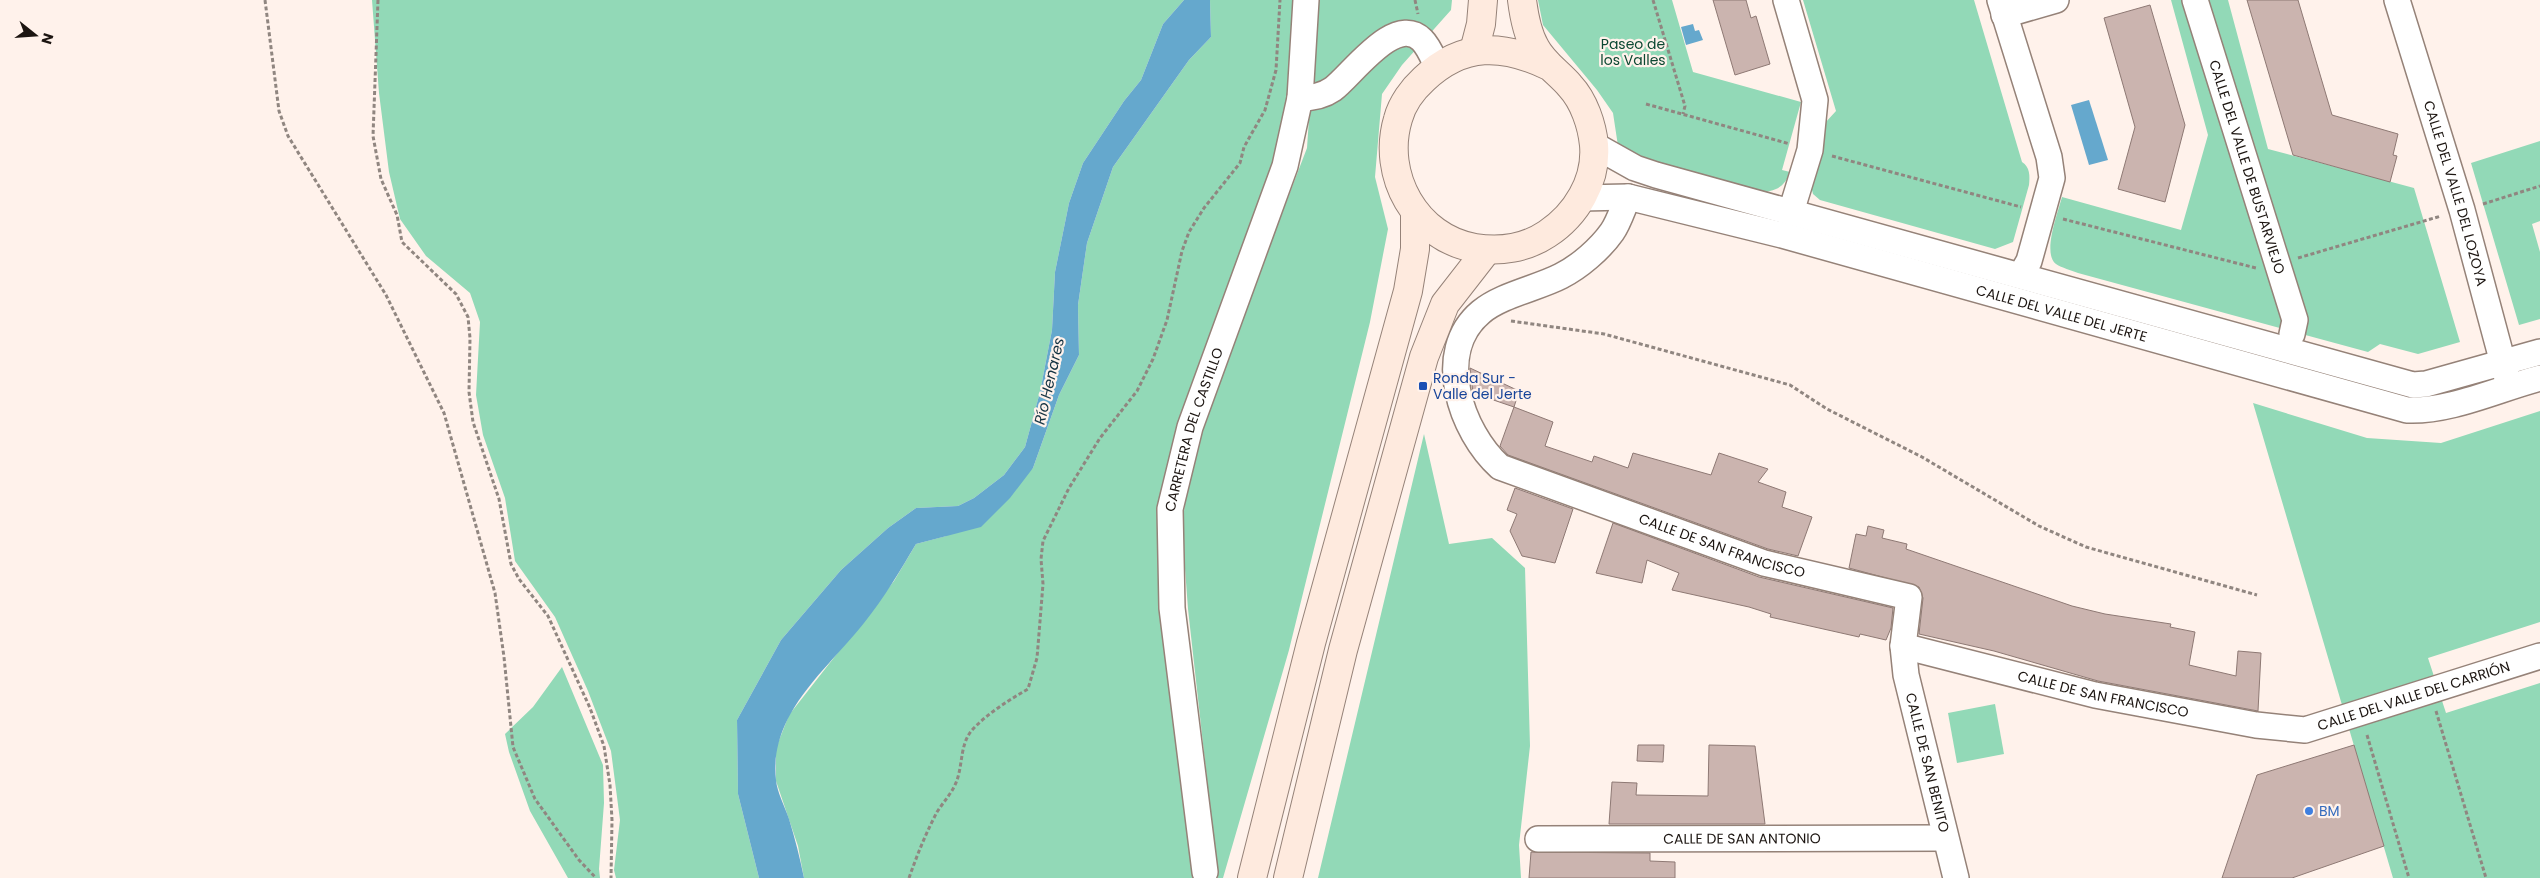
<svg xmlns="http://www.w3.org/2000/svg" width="2540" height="878" font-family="Poppins,sans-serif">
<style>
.green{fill:#92d9b7}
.water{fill:#65a8cd}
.building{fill:#cbb4af;stroke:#8e7974}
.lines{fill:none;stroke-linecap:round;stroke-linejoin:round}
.street-casing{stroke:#958278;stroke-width:28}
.secondary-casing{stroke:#958278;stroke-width:30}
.path{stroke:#908680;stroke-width:3;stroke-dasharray:4 2.5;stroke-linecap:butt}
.street{stroke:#fff;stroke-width:25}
.secondary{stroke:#feeade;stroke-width:28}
.transit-dot{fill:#1a4fb4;stroke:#fff2eb;stroke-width:2}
.shop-dot{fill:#3f7fe0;stroke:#fff2eb;stroke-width:2}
.labels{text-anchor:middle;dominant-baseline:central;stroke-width:4.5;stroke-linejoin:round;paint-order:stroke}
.park-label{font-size:14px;fill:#0c4832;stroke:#fff2eb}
.street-label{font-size:14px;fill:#1c1511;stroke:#fff2eb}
.transit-label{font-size:14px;fill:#164399;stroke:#fff2eb;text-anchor:start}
.shop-label{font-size:14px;fill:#366cbe;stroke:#fff2eb;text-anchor:start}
.water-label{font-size:15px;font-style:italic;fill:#133242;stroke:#fff2eb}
</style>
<rect width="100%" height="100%" fill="#fff2eb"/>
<g class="green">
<path d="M372,0H1184L1163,24L1141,80L1124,101L1083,163L1069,203L1055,272L1052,330L1040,392L1025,447L1004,475L974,498L958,506L916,508L888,528L841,570L781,640L737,720L738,794L759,878H616L614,870L620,820L611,751L588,691L555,617L515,561L505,498L483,435L476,395L480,322L470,293L426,256L400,219L389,172L379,93Z"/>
<path d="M1210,0H1298L1290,92L1279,153L1175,436L1161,493L1160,579L1195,878H804L798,846L776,781V748L789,715L894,581L916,544L946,536L1033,468L1059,395L1079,355L1078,305L1087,243L1113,167L1189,60L1211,37Z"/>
<path d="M1317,0H1452L1451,10L1402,65L1382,94L1375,177L1388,229L1370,322L1289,650L1223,878H1218L1188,609L1182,528L1189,469L1213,393L1307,148Z"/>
<path d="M1538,0H1672L1693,72L1801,102L1782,170L1790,172C1784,189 1774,191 1757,193L1653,164L1618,146L1613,113L1597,90L1543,25Z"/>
<path d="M1803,0H1974L2022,162C2030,167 2030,176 2029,185L2013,242L1995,249L1820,200L1813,194L1810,182L1825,123L1836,111Z"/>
<path d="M2171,0H2228L2268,149L2414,188L2460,342L2418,354L2380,344L2368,352L2078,273C2071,270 2062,268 2056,264C2042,254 2058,212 2062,197L2181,230L2208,135Z"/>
<path d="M2540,141V221L2532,224L2540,252V319L2519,325L2471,163Z"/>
<path d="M2253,403L2367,438L2441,443L2540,411V622L2428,658L2446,713L2540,683V878H2393Z"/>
<path d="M1424,434L1449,544L1492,538L1525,568L1530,746L1519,845L1521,878H1318Z"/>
<path d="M562,667L603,765L604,803L599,869L600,878H568L530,811L509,752L505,734L533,707Z"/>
<path d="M1995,704L2004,754L1957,763L1948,713Z"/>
</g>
<g class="water">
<path d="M1184,0H1210L1211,37L1189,60L1113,167L1087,243L1078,305L1079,355L1059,395L1033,468L1010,498L981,527L916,544C900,571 884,598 864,623C827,670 769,713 776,780C777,792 785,807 789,819C795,839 800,858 804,878H759L738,794L737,720L781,640L841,570L888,528L916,508L958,506L974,498L1004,475L1025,447L1040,392L1052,330L1055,272L1069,203L1083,163L1124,101L1141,80L1163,24Z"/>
<path d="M1693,24L1695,31L1699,30L1703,40L1686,45L1681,27Z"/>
<path d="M2089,100L2108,160L2089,165L2071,105Z"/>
</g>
<g class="building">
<path d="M1713,0H1746L1751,18L1756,16L1770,64L1735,75Z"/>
<path d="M2247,0H2298L2332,115L2398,134L2393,155L2397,156L2390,182L2293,155Z"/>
<path d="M2150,5L2185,125L2165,202L2118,189L2135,127L2104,18Z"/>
<path d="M1470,368L1519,391L1514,407L1473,393Z"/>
<path d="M1514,407L1553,422L1545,446L1592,462L1594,456L1628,468L1633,453L1711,475L1719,453L1768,469L1758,482L1786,492L1782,507L1812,517L1798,556L1768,549L1508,455L1500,446Z"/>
<path d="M1515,488L1573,509L1555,563L1522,556L1510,531L1517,514L1507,510Z"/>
<path d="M1613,523L1759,577L1893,608L1891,628L1886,640L1860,634L1859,637L1770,617L1771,614L1749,607L1672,590L1679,573L1647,560L1642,583L1596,573Z"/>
<path d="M1868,526L1884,530L1882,538L1907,544L1906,549L2072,606L2105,614L2171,624L2170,627L2195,632L2189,665L2236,676L2238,651L2261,653L2258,711L2098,681L1994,651L1919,634L1923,598L1919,587L1849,568L1856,534L1866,536Z"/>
<path d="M1638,745H1664L1663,762L1637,761Z"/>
<path d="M1709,745L1755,746L1765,824H1609L1612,782L1637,783L1636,795L1708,796Z"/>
<path d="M2354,745L2384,846L2292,878H2222L2257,775Z"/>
<path d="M1531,852L1650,853V861L1675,862V878H1529Z"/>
</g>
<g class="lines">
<g class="street-casing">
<g id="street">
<path d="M1786,0L1815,100L1810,150L1791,212"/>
<path d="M2000,0L2049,157L2052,178L2029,261L2021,275"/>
<path id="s1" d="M2195,0L2295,320L2292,334"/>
<path id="s2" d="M2397,0L2462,210L2507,378"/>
<path d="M2004,15L2056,0"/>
<path d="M1300,98C1311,98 1323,96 1333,89C1352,75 1395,13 1422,40C1429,47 1433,58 1437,66"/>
<path d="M1594,145L1635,168L1656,175L2413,385L2426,384L2540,352"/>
<path id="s3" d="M1628,197C1623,208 1619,222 1612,232C1600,249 1579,267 1561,276C1538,288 1501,295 1481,312C1433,352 1461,432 1500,467L1764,563L1909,597L1903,646L1906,675L1956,878"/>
<path id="s4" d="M1581,198L1628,197L1782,235L2407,410C2450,412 2498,389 2540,378"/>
<path id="s5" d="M1903,646L2095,695L2256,725L2305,730L2540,656"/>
<path id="s6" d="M1538,839L1945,838"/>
<path id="s7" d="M1205,872L1172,608L1170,509L1190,427L1285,166L1300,98L1306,0"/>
</g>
</g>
<g class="secondary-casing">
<g id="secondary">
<path d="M1522,0C1524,16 1527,33 1535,47C1543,63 1559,73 1570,86C1584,101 1592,125 1594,145C1597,181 1576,215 1547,234C1526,248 1500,252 1475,248C1416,238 1381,175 1398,119C1402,104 1413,89 1424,79C1463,42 1503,44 1549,66"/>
<path d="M1474,51L1481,24L1483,0"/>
<path d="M1252,878L1311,643L1408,291L1415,249V213"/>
<path d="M1288,878L1343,650L1424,357L1445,304L1487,250"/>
</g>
</g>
<g class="path">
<path d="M265,0L279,111L288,136L386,295L444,413L495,593L504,657L513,747L535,799L579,860L596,878"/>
<path d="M378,0L373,136L381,179L397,215L402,242L456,294L468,317L470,338L469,392L473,422L499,499L511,564L519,579L548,616L590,708L604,746L610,785L612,820L611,878"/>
<path d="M1415,0L1418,14"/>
<path d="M1653,0L1685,106L1683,114"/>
<path d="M1646,104L1790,144"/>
<path d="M1832,156L2021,207"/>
<path d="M2483,204L2540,186"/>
<path d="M2063,219L2256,268"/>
<path d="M2298,258L2441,216"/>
<path d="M1511,321L1604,334L1790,385L1827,409L1922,457L2039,526L2086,547L2257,595"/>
<path d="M2436,711L2486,878"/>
<path d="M2367,735L2409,878"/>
<path d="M909,878C917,855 926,833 937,812C944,801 953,792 957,780C963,763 960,743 973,729C988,713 1009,700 1028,689L1037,658L1043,584L1041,559L1043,541L1069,488L1100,438L1137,391L1153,359L1167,320L1182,251L1189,232L1204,208L1240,163L1244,147L1265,110L1276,70L1280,0"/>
</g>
<use href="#street" class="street"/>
<use href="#secondary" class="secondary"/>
</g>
<rect class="transit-dot" x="1418" y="381" width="10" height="10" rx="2.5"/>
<circle class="shop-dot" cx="2309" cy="811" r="5"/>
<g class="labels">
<g class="park-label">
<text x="1633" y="44">Paseo de<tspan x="1633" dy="16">los Valles</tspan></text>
</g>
<g class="street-label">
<text stroke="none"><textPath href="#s1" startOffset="175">CALLE DEL VALLE DE BUSTARVIEJO</textPath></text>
<text stroke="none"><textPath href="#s2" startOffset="202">CALLE DEL VALLE DEL LOZOYA</textPath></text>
<text stroke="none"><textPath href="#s4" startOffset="496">CALLE DEL VALLE DEL JERTE</textPath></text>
<text stroke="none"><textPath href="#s7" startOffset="448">CARRETERA DEL CASTILLO</textPath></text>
<text stroke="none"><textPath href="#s3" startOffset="605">CALLE DE SAN FRANCISCO</textPath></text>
<text stroke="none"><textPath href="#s5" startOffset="206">CALLE DE SAN FRANCISCO</textPath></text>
<text stroke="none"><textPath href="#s5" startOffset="525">CALLE DEL VALLE DEL CARRIÓN</textPath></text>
<text stroke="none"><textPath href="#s3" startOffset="968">CALLE DE SAN BENITO</textPath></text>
<text stroke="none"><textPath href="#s6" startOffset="204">CALLE DE SAN ANTONIO</textPath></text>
</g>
<g class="transit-label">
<text x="1433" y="378">Ronda Sur -<tspan x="1433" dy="16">Valle del Jerte</tspan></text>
</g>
<g class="shop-label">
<text x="2319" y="811">BM</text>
</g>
<g class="water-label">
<text transform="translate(1049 381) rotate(-77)">Río Henares</text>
</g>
</g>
<g transform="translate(35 35) rotate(107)" stroke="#fff2eb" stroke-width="4" paint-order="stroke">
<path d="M0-4L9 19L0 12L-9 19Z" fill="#1c1511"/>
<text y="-8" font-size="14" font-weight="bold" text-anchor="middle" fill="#1c1511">N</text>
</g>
</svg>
